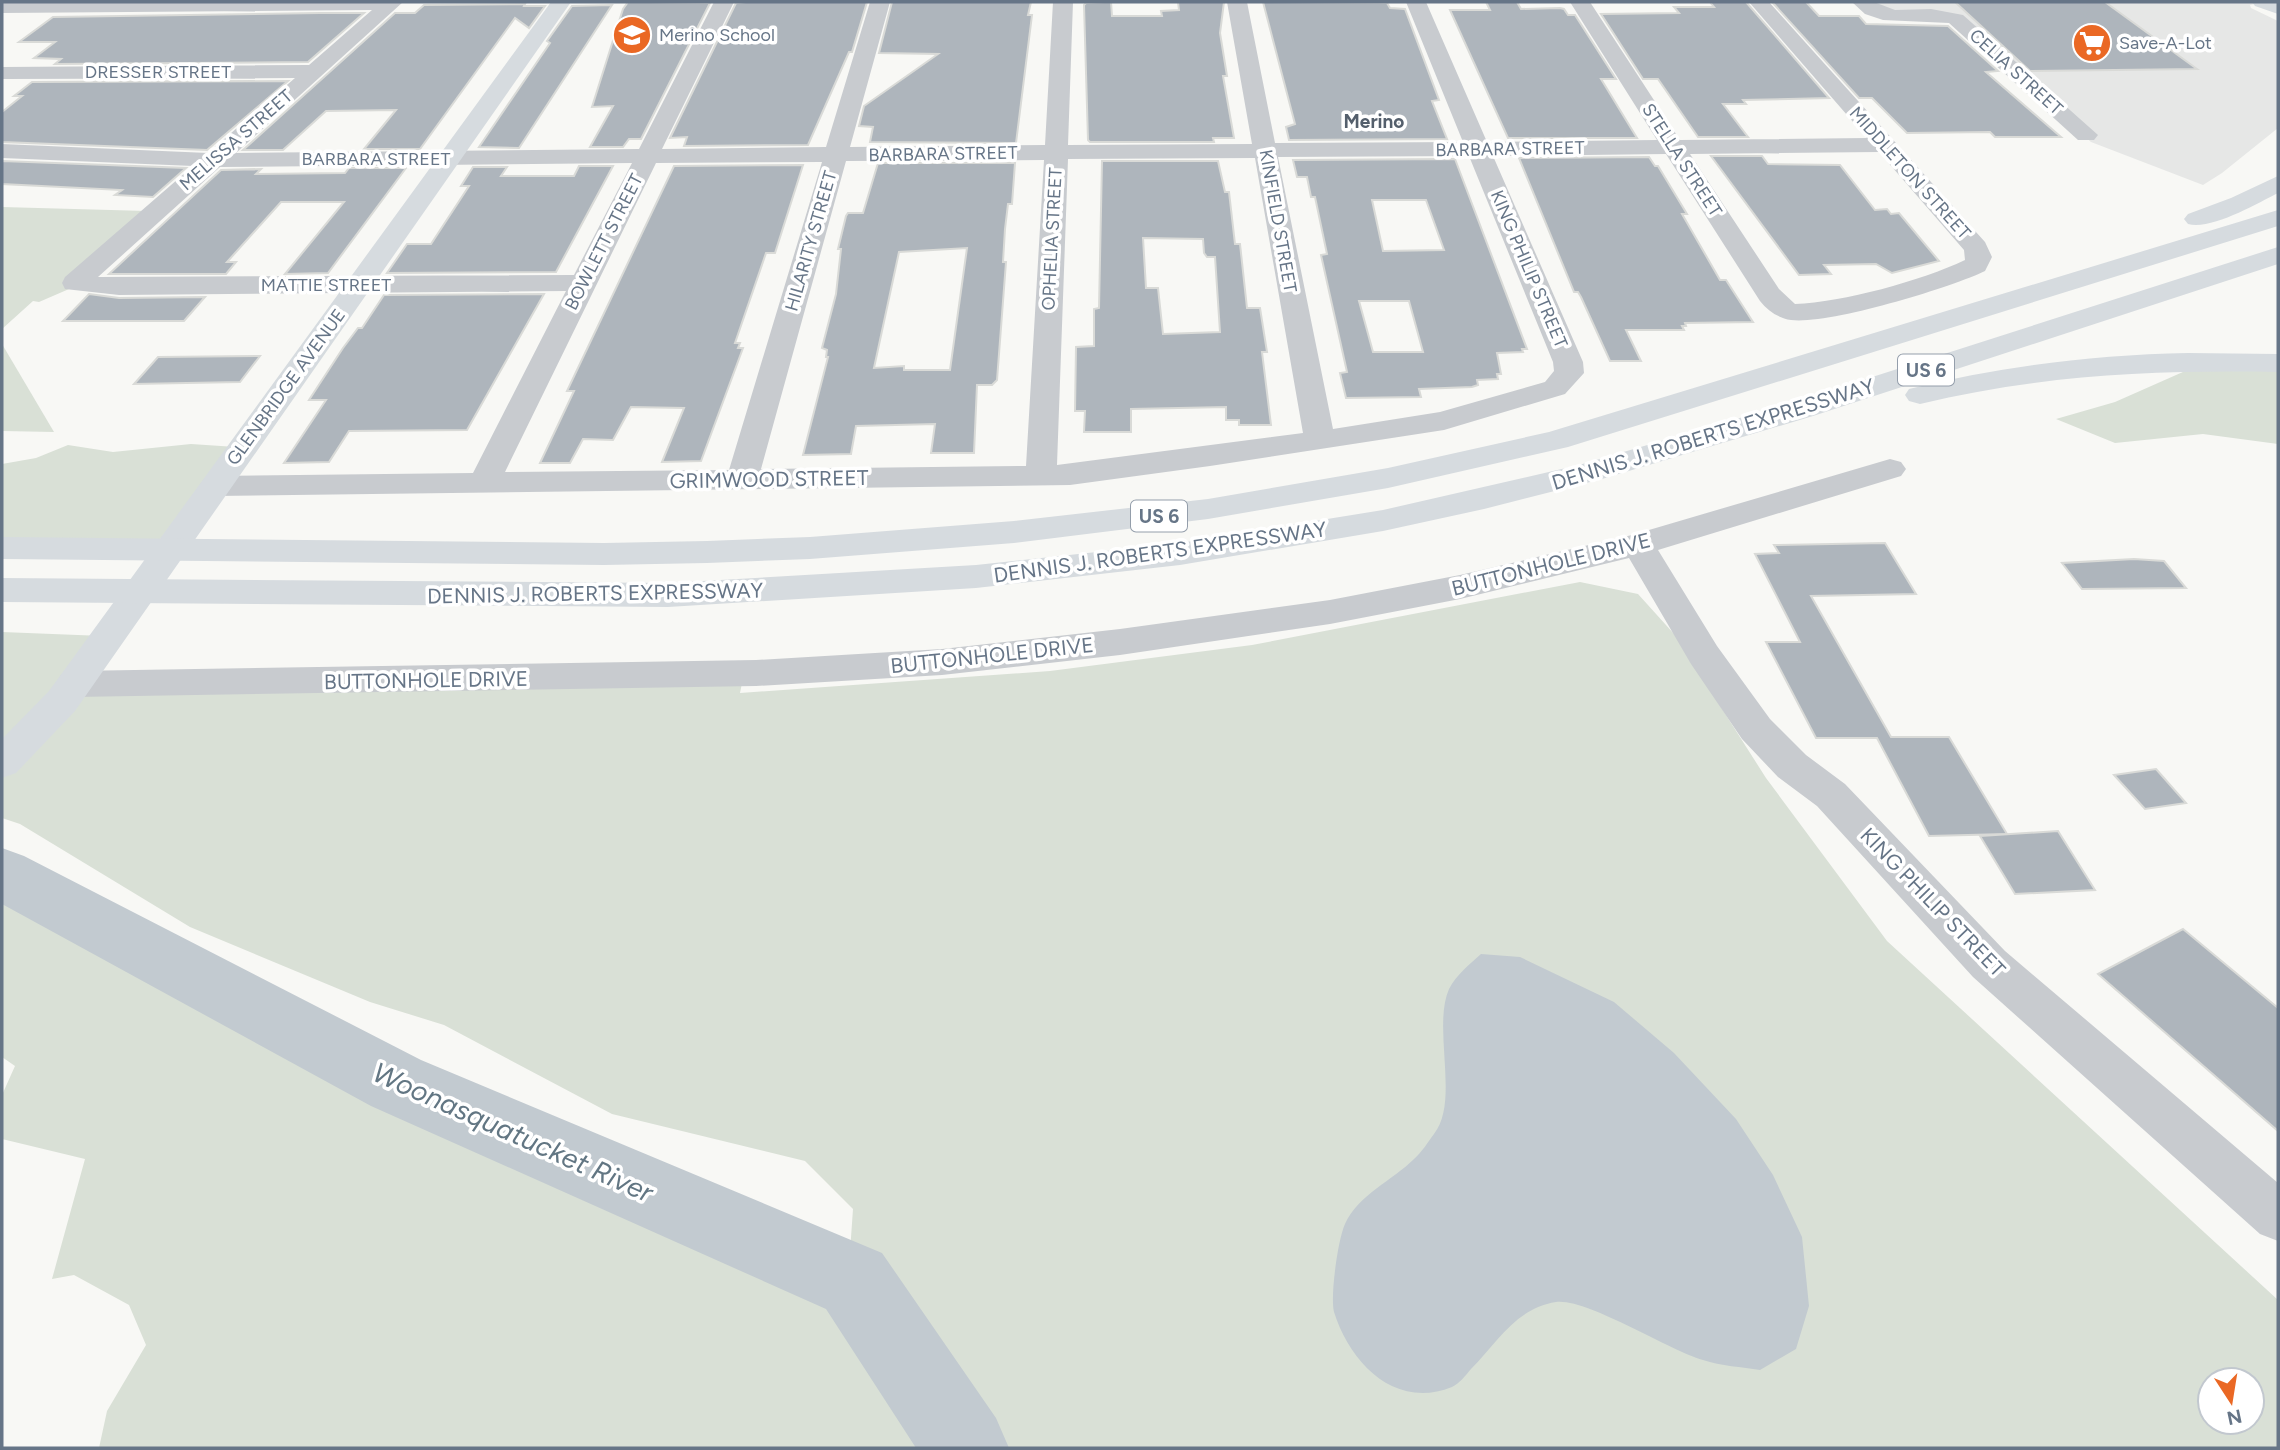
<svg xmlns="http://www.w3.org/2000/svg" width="2280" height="1450" font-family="Figtree,sans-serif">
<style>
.built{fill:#e6e7e6}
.green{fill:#d9e0d6;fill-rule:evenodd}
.water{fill:#c2cad0}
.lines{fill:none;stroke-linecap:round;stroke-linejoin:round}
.river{fill:#c2cad0;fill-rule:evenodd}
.building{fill:#aeb5bc;stroke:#d9dad7;stroke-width:2;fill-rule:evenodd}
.minor{fill:#c8cbcf;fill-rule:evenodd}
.major{fill:#d6dbdf;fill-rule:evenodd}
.highway{fill:#d6dbdf;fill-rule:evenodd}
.labels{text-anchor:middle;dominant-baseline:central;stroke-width:7;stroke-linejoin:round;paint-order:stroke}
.far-poi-label{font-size:18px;fill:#667587;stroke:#fff;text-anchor:start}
.far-street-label{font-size:18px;fill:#667587;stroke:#fff}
.far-neighbourhood-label{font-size:19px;font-weight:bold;fill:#545f6c;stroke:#fff}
.shield{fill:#fff;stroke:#949eab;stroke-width:2}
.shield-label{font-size:19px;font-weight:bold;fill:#667587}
.street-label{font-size:21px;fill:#667587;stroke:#fff}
.near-water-label{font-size:28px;font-style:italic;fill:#627683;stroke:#fff}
</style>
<rect width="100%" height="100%" fill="#f8f8f5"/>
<path class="built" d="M1863,2H2278V5L2265,2L2250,5L2251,8L2278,21V128L2222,173L2203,185L2091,142L1951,16L1883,13Z"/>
<g class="green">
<path d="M2,207L147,211L76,286L39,302L33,301L2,329Z"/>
<path d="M2,344L54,432L2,431Z"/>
<path d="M2218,359L2278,362V444L2203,434L2115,443L2056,419L2115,402L2210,360Z"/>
<path d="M191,444L236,447L156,544L2,543V464L36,458L68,445L113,452Z"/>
<path d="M1580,582L1638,594L1675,635L1766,778L1887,941L2278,1300V1448H99L107,1411L146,1345L129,1305L74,1275L52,1279L85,1159L2,1139V1095L15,1066L2,1057V884L43,916L257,1023L363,1084L514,1141L576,1185L709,1199L820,1269L849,1266L853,1209L805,1161L612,1114L444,1025L370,1002L190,927L20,824L2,818V632L103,636L86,671L742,683L740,693L1050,671L1252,645ZM2210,1380H2252V1422H2210Z"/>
</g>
<path class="water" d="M1481,954L1520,957L1614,1002L1674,1053L1736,1119L1773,1175L1802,1237L1809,1306L1796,1349L1760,1370C1742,1367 1721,1366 1703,1360C1668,1350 1587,1298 1556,1302C1516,1308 1497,1343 1471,1369C1466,1375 1459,1384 1452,1387C1395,1410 1350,1363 1334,1312C1330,1296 1338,1239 1345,1224C1358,1195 1393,1180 1414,1159C1422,1152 1428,1142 1434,1134C1460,1101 1432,1028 1449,989C1456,975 1470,964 1481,954Z"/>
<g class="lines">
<path class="river" d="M2,848L24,856L421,1060L882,1253L996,1418L1009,1448H916L826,1309L371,1106L2,904Z"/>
</g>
<g class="building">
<path d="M628,2L710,3L641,139H629L623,147H590L613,106L592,107L623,9Z"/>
<path d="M746,2H867L852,52H849L808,145L684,146L687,137L670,138L736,3Z"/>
<path d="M892,2H1031L1028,15H1032L1016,143L870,142L873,127L859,126L864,106L938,54L879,53Z"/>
<path d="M1111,2L1112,16H1162L1161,11L1179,10L1178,2H1224L1220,33L1227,76H1223L1234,138H1213L1214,142H1090L1088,140L1084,5L1086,3Z"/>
<path d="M1263,2L1387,3L1390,8L1405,9L1439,100L1432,101L1447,139L1289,140L1286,127L1295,124Z"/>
<path d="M1486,2H1517L1521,9L1560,8L1564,9L1568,15H1575L1616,79H1601L1637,138H1508L1450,10H1490Z"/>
<path d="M1710,2H1746L1829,98L1743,100L1746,104H1723L1748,137H1698L1658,79H1643L1601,14L1679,13L1674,7H1714Z"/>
<path d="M1772,2H1806L1819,16H1859L1866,24L1948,26L1998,71L1986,72L2061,137H1995L1990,132L1907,133L1872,98H1859Z"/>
<path d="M1955,2H2105L2197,69L2030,71Z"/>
<path d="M525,4L524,6H545L529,28L515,18L420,149H364L396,110L326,111L283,150H243L395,13H415L424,5Z"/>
<path d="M612,5L519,148L479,147L550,43L547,41L572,6Z"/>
<path d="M320,13H364L308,62L55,64L61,59L34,58L55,42H19L53,17Z"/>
<path d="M288,81L207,150L2,142V112L22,96H14L32,82Z"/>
<path d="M1711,156H1762L1768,164L1840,165L1875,210L1887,209L1891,214L1899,213L1939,261L1892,273L1876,264L1824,265L1831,274L1799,275Z"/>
<path d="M1649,157L1655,166H1658L1687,214H1682L1720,280H1726L1753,322L1685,323L1686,326H1682L1684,330H1626L1641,361H1610L1581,297L1578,292H1574L1519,158Z"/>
<path d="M1455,159L1527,349H1522L1523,352L1497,353L1501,374H1497L1498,379L1477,380L1478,385L1472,387L1419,389L1421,397L1346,398L1340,373L1347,372L1321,255L1327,254L1315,197H1311L1307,177H1297L1293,160ZM1372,200H1426L1444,250L1383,251ZM1359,301H1409L1423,352H1373Z"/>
<path d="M2,161L186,168L153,197L115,195L122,190L2,184Z"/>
<path d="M1102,161H1218L1225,192H1229L1235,244H1240L1247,308H1260L1267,352H1262L1271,425H1239V420H1226V407L1131,409V432H1084L1085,411H1075L1076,347L1094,346V309L1099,308ZM1143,238L1203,239L1204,253L1207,257H1215L1220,332L1163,334L1158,288H1146Z"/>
<path d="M878,163H1015L1012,204H1008L1005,229L1003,262H1006L997,380L992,385H977L974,453H931L935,424L856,426L851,454L803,455L828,357H826L827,350L822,348L836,294L841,249H838L846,216L848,213H863ZM967,248L950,370H904V366L874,368L899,252Z"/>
<path d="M803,165L775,253H766L735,343H740L738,348H743L701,461L662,462L684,408L631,407L613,440L583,439L570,463H540L574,391H567L674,166Z"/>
<path d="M579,166H613L556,272L387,273L407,244H431L469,186H461L473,167H507L501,176H574Z"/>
<path d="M349,168H406L328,273L285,274L344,202H281L227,262H236L226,274H109L221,170L261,169L256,174L345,173Z"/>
<path d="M89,294L119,298L205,297L184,321H63Z"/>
<path d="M544,294L467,430L349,431L329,462L284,463L326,400H309L343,348L358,328H362L384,295Z"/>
<path d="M260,356L240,382L134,384L158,357Z"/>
<path d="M1885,543L1916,594L1811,596L1891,737H1949L2007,834L1929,836L1877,738H1816L1766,642H1800L1755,554L1779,553L1774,545Z"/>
<path d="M2134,559L2164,561L2186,588L2082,589L2062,563Z"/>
<path d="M2156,769L2186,803L2145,809L2114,775Z"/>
<path d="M2058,831L2095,890L2015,894L1980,836Z"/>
<path d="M2183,929L2278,1008V1131L2098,974Z"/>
</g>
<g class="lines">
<g class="minor">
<path d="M2,2H403L236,153L639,149L714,2H734L662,149L826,147L870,2H890L850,147L1045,145L1053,2H1073L1068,145L1252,144L1227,2H1247L1275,143L1463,142L1406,2H1426L1487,142L1657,140L1570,2H1590L1680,140L1867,138L1749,2H1769L1985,242L1992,257L1985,271C1950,288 1828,325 1791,320C1778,318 1768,311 1760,301L1666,154L1493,156L1583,362L1584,373L1565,394L1444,430L1210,466L1070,485L215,496L204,493L199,486L204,479L215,476L473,473L566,291L119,295L65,289L62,283L65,277L193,166L2,158V144L208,153L295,78L2,79V67L309,65L372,10L2,13ZM1879,152L1964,250L1965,260C1921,281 1843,302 1795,304L1779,289L1690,154ZM1469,156L1553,362L1554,371L1545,382L1440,412L1333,429L1278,157ZM1255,158L1303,433L1057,465L1068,159ZM1044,160L1026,466L761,469L846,161ZM822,162L729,470L505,472L656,163ZM632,163L574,275L98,277L220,167Z"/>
<path d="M1852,2H1874L1895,10L1931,9L1963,15L2098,135L2094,140H2078L1949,23L1883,20L1865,14Z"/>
<path d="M1890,459L1901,462L1906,469L1901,476L1658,550L1717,646L1770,719L1806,755L1845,784L2005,951L2278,1183V1241L2260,1234L1973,977L1817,806L1778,777L1742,739L1691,664L1629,558L1460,599L1330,624L1120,655L942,675L756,686L74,697L61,693L55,684L61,675L74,671L756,660L942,649L1120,629L1330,600L1460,575L1632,535Z"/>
</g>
<path class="major" d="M551,2H571L75,711L16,773L2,778V739L49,691Z"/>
<g class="highway">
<path d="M2252,2H2278V14L2255,6Z"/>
<path d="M2278,176V193C2256,204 2212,230 2188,224L2184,219L2188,214L2231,198Z"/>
<path d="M2278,210V226L1568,447L1388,488L1208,519L1014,543L810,559L707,563L604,565L2,559V537L604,543L707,541L810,537L1014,521L1208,499L1388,468L1549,432Z"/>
<path d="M2278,247V264L1813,416L1602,479L1484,509L1383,531L1180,565L976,588L668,607L2,602V578L668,583L976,565L1180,543L1383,510L1579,465L1791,403Z"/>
<path d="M2188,353L2278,354V372C2156,370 2039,375 1920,404L1909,401L1905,395L1909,389C2001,366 2093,355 2188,353Z"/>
</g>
</g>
<defs>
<g id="school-disc" transform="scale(2.0125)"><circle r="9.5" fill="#ea6824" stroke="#fff"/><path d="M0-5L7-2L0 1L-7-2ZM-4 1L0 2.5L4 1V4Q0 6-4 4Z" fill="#fff"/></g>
<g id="supermarket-disc" transform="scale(2.0125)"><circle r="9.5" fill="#ea6824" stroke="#fff"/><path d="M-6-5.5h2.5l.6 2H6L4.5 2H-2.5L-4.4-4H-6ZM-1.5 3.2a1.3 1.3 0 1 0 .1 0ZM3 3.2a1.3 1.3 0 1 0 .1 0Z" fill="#fff"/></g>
</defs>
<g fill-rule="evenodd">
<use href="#school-disc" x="632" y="35"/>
<use href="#supermarket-disc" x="2092" y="43"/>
</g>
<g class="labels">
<g class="far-poi-label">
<text x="659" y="35">Merino School</text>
<text x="2119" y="43">Save-A-Lot</text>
</g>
<g class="far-street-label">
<text x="158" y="72">DRESSER STREET</text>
<text transform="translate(2016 72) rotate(42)">CELIA STREET</text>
<text transform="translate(236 140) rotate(-41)">MELISSA STREET</text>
<text transform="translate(1510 149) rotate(-1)">BARBARA STREET</text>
<text transform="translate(943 154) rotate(-1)">BARBARA STREET</text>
<text x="376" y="159">BARBARA STREET</text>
<text transform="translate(1682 160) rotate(57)">STELLA STREET</text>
<text transform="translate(1910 173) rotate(48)">MIDDLETON STREET</text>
<text transform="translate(1278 221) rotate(80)">KINFIELD STREET</text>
<text transform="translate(1052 239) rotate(-87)">OPHELIA STREET</text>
<text transform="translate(811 241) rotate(-74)">HILARITY STREET</text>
<text transform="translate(604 242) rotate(-63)">BOWLETT STREET</text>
<text transform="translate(1529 269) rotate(67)">KING PHILIP STREET</text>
<text x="326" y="285">MATTIE STREET</text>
<text transform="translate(286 387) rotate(-54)">GLENBRIDGE AVENUE</text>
</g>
<g class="far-neighbourhood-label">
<text x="1374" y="121">Merino</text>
</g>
<g class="shield">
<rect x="1898" y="354.5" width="56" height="31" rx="5"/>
<rect x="1131" y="500.5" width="56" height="31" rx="5"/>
</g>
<g class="shield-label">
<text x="1926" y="370">US 6</text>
<text x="1159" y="516">US 6</text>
</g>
<g class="street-label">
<text transform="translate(1713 434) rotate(-17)">DENNIS J. ROBERTS EXPRESSWAY</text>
<text transform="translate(769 479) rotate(-1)">GRIMWOOD STREET</text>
<text transform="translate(1160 552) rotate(-8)">DENNIS J. ROBERTS EXPRESSWAY</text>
<text transform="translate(1551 564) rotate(-14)">BUTTONHOLE DRIVE</text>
<text transform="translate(595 593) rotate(-1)">DENNIS J. ROBERTS EXPRESSWAY</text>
<text transform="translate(992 655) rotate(-6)">BUTTONHOLE DRIVE</text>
<text transform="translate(426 680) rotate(-1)">BUTTONHOLE DRIVE</text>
<text transform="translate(1933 902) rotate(46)">KING PHILIP STREET</text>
</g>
<g class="near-water-label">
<text transform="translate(513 1132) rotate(24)">Woonasquatucket River</text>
</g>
</g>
<rect width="2280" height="1450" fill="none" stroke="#667587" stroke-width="7"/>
<g transform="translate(2231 1401) rotate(168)"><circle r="33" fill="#ffffff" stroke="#c2c8cf" stroke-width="2"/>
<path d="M0-5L12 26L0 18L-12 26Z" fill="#ea6824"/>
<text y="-10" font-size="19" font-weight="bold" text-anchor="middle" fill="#667587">N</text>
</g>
</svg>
